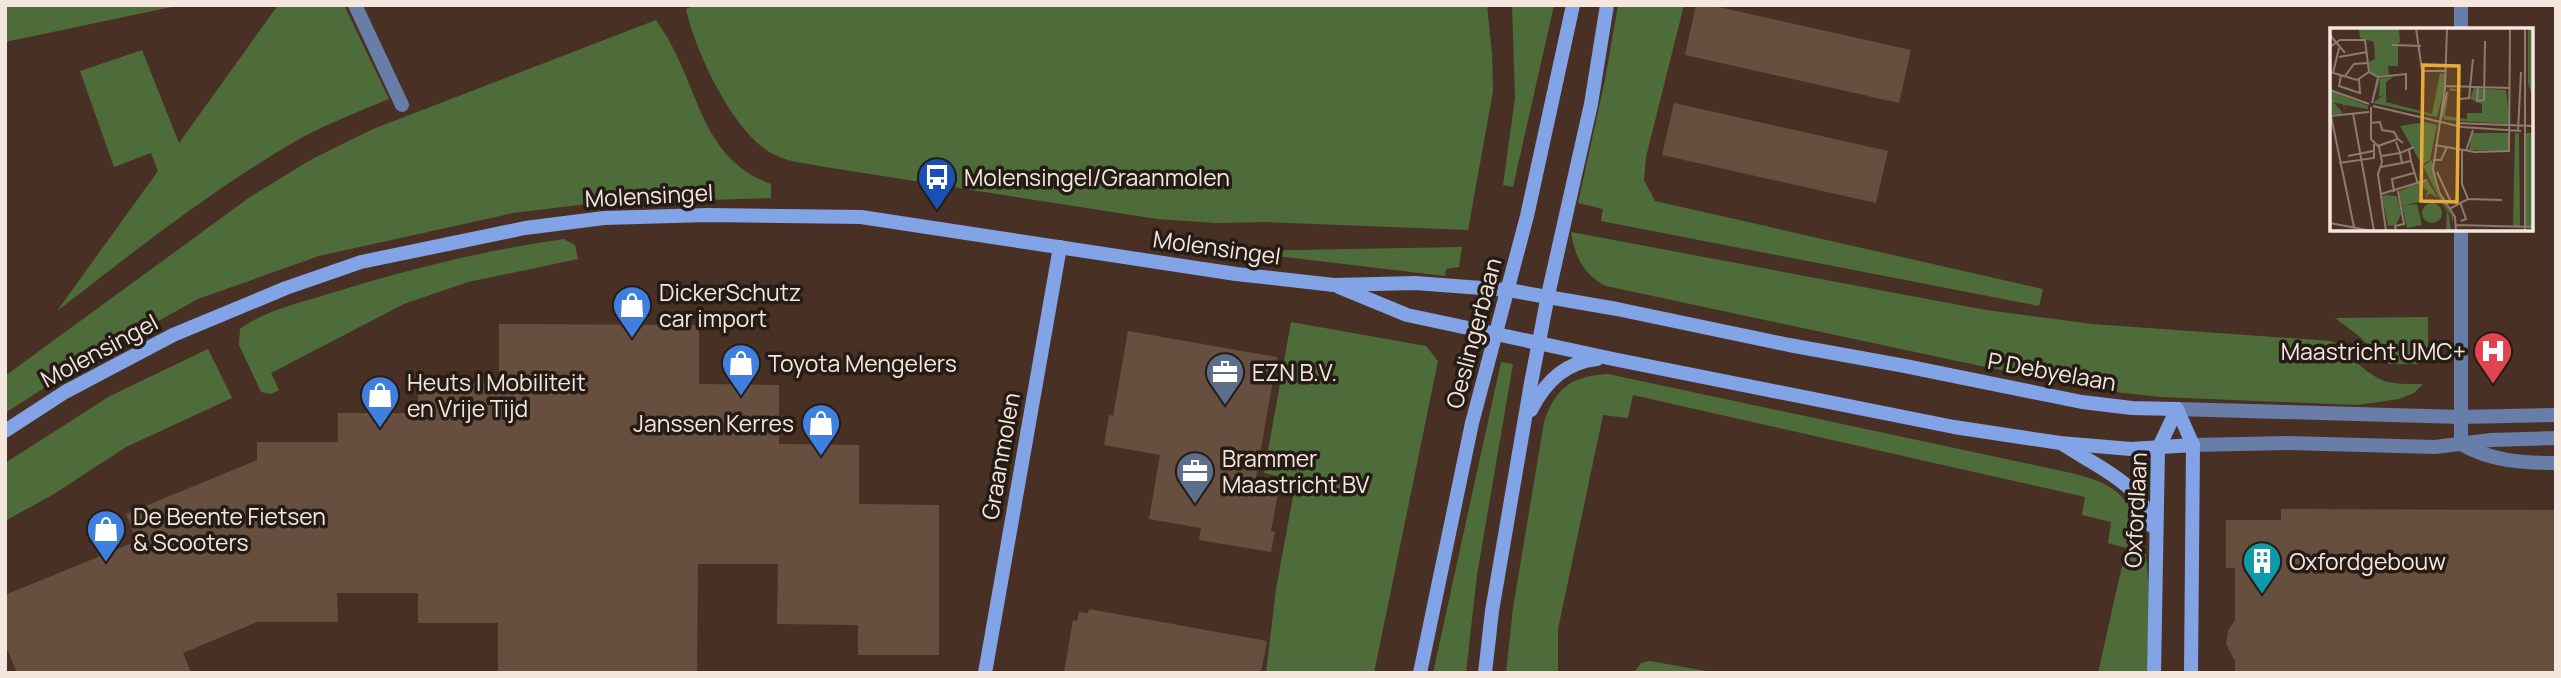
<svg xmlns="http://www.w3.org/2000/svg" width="2561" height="678" font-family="Manrope,sans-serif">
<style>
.green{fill:#4e6c3a}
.building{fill:#674f3f}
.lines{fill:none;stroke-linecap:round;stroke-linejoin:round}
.street{stroke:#687da7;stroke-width:14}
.secondary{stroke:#82a3e6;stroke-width:14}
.labels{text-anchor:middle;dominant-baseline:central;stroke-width:7;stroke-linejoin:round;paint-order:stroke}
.poi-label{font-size:23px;fill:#f6e7de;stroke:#261c16;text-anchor:start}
.street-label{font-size:23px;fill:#f6e7de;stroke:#261c16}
.inset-road{fill:none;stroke:#8e7a6e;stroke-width:2}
.view{fill:#e8ab37;fill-opacity:0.15;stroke:#e8ab37;stroke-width:3.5}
.inset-edge{fill:none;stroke:#f6e7de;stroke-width:3.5}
</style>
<rect width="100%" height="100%" fill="#483124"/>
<g class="green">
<path d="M5,5H181L5,42Z"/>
<path d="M278,5H344L389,99C360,111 329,123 301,138C215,187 136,250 57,311L158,171L151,153L114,167L80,71L142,50L179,143Z"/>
<path d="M695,5H1487L1492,54L1493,91L1468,230L1266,222L1216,223L1157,219L819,166C806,163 790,162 777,156C735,138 695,51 686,9Z"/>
<path d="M1512,5H1554L1513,187L1503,185L1515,98Z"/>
<path d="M1618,5H1684L1646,157L1644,180L1655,201L2043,289L2039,306L1601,221L1603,209L1578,203L1605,80Z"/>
<path d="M656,20C662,29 668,38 673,48C700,100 707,161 771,184V198L587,204L513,213L319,256L198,299L93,357L5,413V376L250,197L312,159L373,129Z"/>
<path d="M1571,232L1986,310L2092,324L2331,341C2342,346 2347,354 2356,362C2382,385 2390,384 2423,384L2414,393L2399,399L2358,405L2160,397L2107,391L1976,365L1606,286C1583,275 1575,256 1571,232Z"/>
<path d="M564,239L575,245L578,259L468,282L404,304L271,373L279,390L271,394L261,392L239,345L240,329C264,311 296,304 325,295C403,271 483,250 564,239Z"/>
<path d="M1462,247L1459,267L1446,269L1445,276L1235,251Z"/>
<path d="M2428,317V353L2420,364H2389L2381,359L2360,337L2335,318Z"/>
<path d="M1291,322L1426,346L1438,361L1374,673H1266L1276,589L1296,480L1264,473Z"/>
<path d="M208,349L232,398L126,447L54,494L5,521V463L110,396Z"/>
<path d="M1501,362L1513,364L1477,575L1466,673H1433Z"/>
<path d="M1608,374L2043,467C2065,472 2095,476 2114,490C2160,523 2147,621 2147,673H2098L2126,548L2108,543L2111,522L2082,515L2085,497L1633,395L1628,418L1603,415L1558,629V673H1506L1513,608L1544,422C1556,387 1572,376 1608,374Z"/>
<path d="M1650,661L1712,672L1744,673H1634L1641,663Z"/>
</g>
<g class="building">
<path d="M1696,5H1710L1911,50L1899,103L1685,55Z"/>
<path d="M1674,103L1888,151L1876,203L1662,155Z"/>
<path d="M499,324L699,325V384L779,385V444L859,445V504L939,505V655H858V625L777,624L778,564H698L697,673H498V623H418V593H337L338,622H257L183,653L191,673H17L5,644V595L137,541L126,514L257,460V442H338V413H418V383H499Z"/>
<path d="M1128,331L1277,357L1254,489L1278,493L1271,531L1275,532L1271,552L1199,540L1201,528L1149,519L1160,455L1104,445L1109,415L1113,416Z"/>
<path d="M2281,509L2556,510V673H2235V661L2226,644L2228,631L2235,620V568H2226V520H2281Z"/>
<path d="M1089,609L1267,641L1261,673H1064L1073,620L1077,621L1079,612L1088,613Z"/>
</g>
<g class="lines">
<g class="street">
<path d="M355,5L402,105"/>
<path d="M2461,30V5"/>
<path d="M2461,229V444"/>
<path d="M2177,409L2461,417L2556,415"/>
<path d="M2461,444C2492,461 2520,463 2556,463"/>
<path d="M2193,445L2288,443L2435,447L2491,440L2556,438"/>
</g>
<g class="secondary">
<path d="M1339,287L1407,315L1613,359L1954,427L2060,443L2131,449L2193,445"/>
<path d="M2177,409L2193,445L2191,673"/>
<path d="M1531,410C1545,382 1565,362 1597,359"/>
<path d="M5,431L65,392L173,335L286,288L361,262L525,228L604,218L708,215L861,217L1236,274L1334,285L1415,283L1508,290L1617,309L1789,345L1905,366L2082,402L2132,408L2177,409"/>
<path d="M2064,445C2099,468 2141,483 2152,526"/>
<path d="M985,673L1060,247"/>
<path d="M1420,673L1472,423L1527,216L1573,5"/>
<path d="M1485,673L1492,611L1531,383L1548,295L1591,104L1607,5"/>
<path d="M2154,673L2158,449L2177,409"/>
</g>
</g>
<defs>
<g id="bus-pin" transform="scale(2.0125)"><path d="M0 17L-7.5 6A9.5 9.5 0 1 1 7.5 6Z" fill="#1a4fb4" stroke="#261c16"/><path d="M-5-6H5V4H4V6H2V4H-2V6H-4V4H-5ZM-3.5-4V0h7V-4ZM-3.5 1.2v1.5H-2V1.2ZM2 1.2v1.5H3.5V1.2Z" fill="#fff"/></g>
<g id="shop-pin" transform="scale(2.0125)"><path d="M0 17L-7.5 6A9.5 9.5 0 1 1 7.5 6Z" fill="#3f7fe0" stroke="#261c16"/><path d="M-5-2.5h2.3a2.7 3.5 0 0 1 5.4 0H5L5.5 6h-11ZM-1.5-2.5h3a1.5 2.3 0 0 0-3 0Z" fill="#fff"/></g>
<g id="hospital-pin" transform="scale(2.0125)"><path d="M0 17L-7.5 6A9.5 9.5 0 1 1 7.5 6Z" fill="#e0444e" stroke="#261c16"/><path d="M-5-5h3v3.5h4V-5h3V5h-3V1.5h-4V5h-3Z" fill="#fff"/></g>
<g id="office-pin" transform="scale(2.0125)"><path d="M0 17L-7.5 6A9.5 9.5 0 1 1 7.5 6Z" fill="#5c6f8a" stroke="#261c16"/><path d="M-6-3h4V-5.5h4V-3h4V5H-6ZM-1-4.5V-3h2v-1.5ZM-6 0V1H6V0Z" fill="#fff"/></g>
<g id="building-pin" transform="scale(2.0125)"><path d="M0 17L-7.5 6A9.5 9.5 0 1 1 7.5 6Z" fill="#0f9aa8" stroke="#261c16"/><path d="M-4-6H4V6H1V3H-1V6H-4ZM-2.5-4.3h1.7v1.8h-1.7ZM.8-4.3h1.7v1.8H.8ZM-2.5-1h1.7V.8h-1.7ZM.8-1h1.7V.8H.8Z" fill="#fff"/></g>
</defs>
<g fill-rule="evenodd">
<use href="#bus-pin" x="937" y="177"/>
<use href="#shop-pin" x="632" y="305"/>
<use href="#hospital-pin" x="2493" y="351"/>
<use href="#shop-pin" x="741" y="363"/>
<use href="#office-pin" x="1225" y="372"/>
<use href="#shop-pin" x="380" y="395"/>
<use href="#shop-pin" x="821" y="423"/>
<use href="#office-pin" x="1195" y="471"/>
<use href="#shop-pin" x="106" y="529"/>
<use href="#building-pin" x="2262" y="561"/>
</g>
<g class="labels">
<g class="poi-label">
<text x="964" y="177">Molensingel/Graanmolen</text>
<text x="659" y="292">DickerSchutz<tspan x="659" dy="26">car import</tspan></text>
<text x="2466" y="351" text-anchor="end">Maastricht UMC+</text>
<text x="768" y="363">Toyota Mengelers</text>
<text x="1252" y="372">EZN B.V.</text>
<text x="407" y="382">Heuts | Mobiliteit<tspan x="407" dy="26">en Vrije Tijd</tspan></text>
<text x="794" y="423" text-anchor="end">Janssen Kerres</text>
<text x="1222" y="458">Brammer<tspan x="1222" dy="26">Maastricht BV</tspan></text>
<text x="133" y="516">De Beente Fietsen<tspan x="133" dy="26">&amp; Scooters</tspan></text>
<text x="2289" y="561">Oxfordgebouw</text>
</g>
<g class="street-label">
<text transform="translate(649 195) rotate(-3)">Molensingel</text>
<text transform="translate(1217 247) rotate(8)">Molensingel</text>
<text transform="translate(1473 333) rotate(-75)">Oeslingerbaan</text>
<text transform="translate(99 350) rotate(-28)">Molensingel</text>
<text transform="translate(2052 371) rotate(10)">P Debyelaan</text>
<text transform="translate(1000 456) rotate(-80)">Graanmolen</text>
<text transform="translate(2135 510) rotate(-87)">Oxfordlaan</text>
</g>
</g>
<g transform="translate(2330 28)">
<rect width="203" height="203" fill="#483124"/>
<path d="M29,0H69L70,15L85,16L68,15V38H58L59,47L48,48L40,44L39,34L45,31L44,14L30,10ZM198,0H203V72L198,55ZM110,45L115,46L114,62L107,89L43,75L55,66L49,69L50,52L44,71L49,51L64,48L56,54V74L102,86ZM121,60L133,63H119L115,88L137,91V85H152V76L140,71L144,60L176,62L180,96L115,92L112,88L118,65ZM1,63L38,78V81L14,77L15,85L13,76L4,75L13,85L1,87ZM95,94L107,97L100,132L92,137L70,98ZM142,105H179L178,123L139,122ZM185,105H189L190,198H183ZM195,105H203V198H196ZM102,132L107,163L123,188V196L121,187L112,175L119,187L121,203H116L117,185L93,138ZM97,152L108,170L100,165L95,169L98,163L90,157L93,173L73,178L87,176L92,197L77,200L69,163ZM67,164L54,167L67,168L71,186L66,197L58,198L52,168ZM92 185a10 10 0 1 1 20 0a10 10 0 1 1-20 0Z" fill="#4e6c3a"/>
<path class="inset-road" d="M86,0L92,43M117,0L115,60L103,141L109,164L125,189L126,203M195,0V203M0,7L15,25M62,17L91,18M0,19L10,12H35L39,44M9,29L37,24M92,43H116M0,44L27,52L39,44M39,44L48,49L76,46V62M3,45L9,20M11,47L9,58L30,65L29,51M15,48L24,36L37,35M116,58L180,60M148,58L147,73L154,72L155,13M0,62L39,76M130,71L139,70L143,31M42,75L48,50M43,78L132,99L191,103M41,79V111L49,119L52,134L48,146L56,203M23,85L44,203M0,88L39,84M1,88L24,199M110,94L117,64M40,95L50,94L52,102L64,104L68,111M126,95L203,98M188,103L191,44M105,117L145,124L179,123L180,0M48,118L68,111L73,115M79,122L81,133L72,135L70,125L84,119M132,122V156L138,171M136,123L143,102M18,128L43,123M52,128L70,125L66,114M103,132H111L117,119M81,133L88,156M9,135L44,130V116M51,139L72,135M107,144L120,172M64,164L62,151L84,145M51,166L97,152M130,174L136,191L131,193M119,181L138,171L172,172M0,195L42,203M126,197L203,199M66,203L65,198L74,196L68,163"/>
<path class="view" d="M93,37L129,38L127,174L91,173Z"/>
<rect width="203" height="203" class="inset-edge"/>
</g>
<rect width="2561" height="678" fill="none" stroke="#f6e7de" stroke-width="14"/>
</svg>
